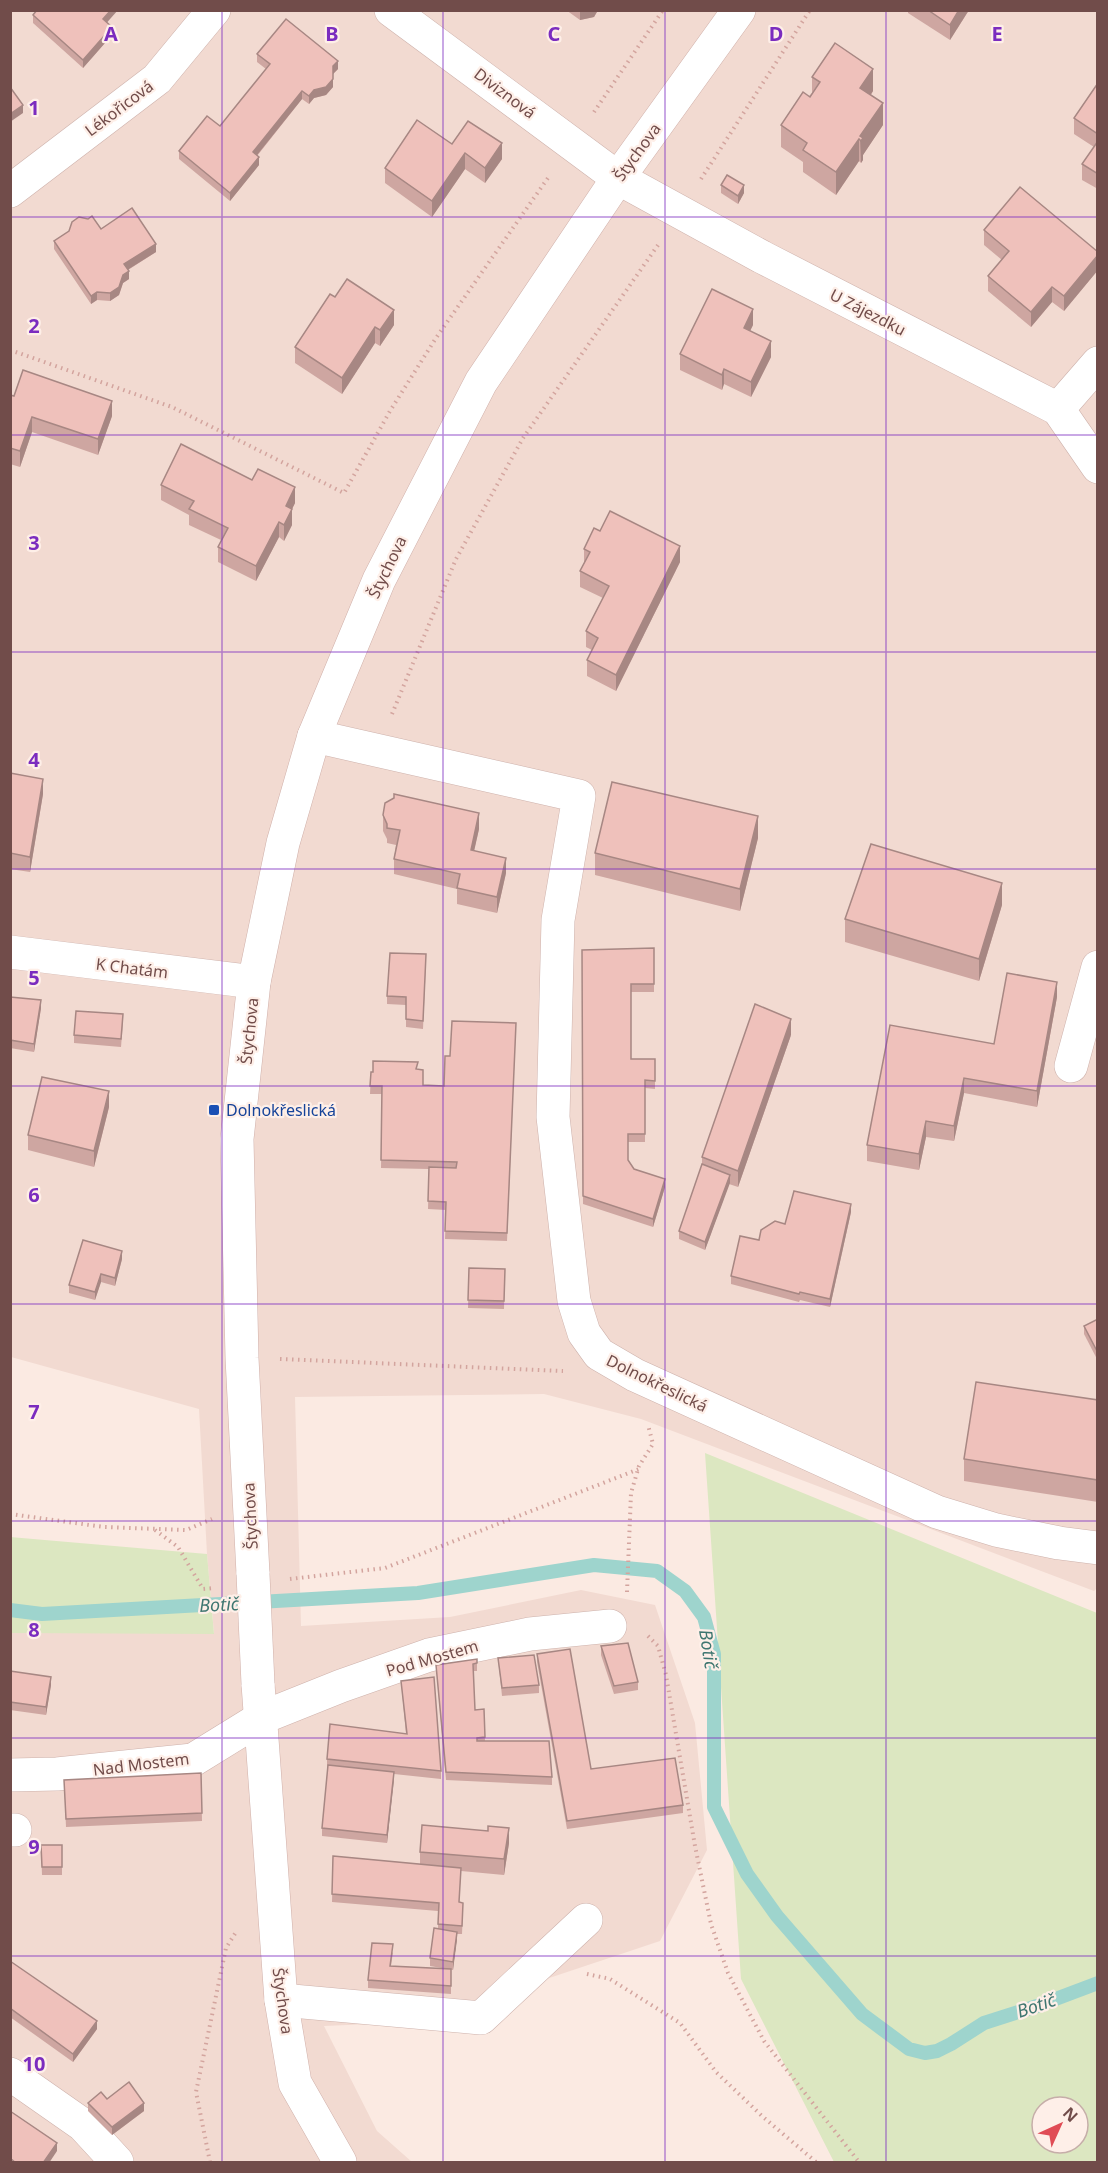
<svg xmlns="http://www.w3.org/2000/svg" width="1108" height="2173" font-family="'Noto Sans',sans-serif">
<style>
.residential{fill:#f2dad1}
.green{fill:#dce7c1;fill-rule:evenodd}
.lines{fill:none;stroke-linecap:round;stroke-linejoin:round}
.stream{stroke:#9ed4cd;stroke-width:14}
.street-casing{stroke:#ceb2ac;stroke-width:34}
.secondary-casing{stroke:#d0b0aa;stroke-width:34}
.path{stroke:#d3a49e;stroke-width:4;stroke-dasharray:1.5 4.5;stroke-linecap:butt}
.street{stroke:#fff;stroke-width:33}
.secondary{stroke:#fff;stroke-width:33}
.secondary-bridge-casing{stroke:#d0b0aa;stroke-width:34;stroke-linecap:butt}
.secondary-bridge{stroke:#fff;stroke-width:33}
.wall{fill:#cea6a1}
.shaded-wall{fill:#a78783}
.building{fill:#efc1bb;stroke:#a78783;stroke-width:1.5}
.grid{fill:none;stroke:#7b2cbf;stroke-width:1.5;stroke-opacity:0.55}
.transit-dot{fill:#1a4fb4;stroke:#feefe8;stroke-width:2}
.labels{text-anchor:middle;dominant-baseline:central;stroke-width:4.5;stroke-linejoin:round;paint-order:stroke}
.street-label{font-size:16px;fill:#714c4a;stroke:#feefe8}
.transit-label{font-size:16px;fill:#164399;stroke:#feefe8;text-anchor:start}
.water-label{font-size:18px;font-style:italic;fill:#3f7670;stroke:#feefe8}
.grid-label{font-size:20px;text-anchor:middle;font-weight:bold;fill:#7b2cbf;stroke:#feefe8;stroke-width:4.5;stroke-linejoin:round;paint-order:stroke}
</style>
<rect width="100%" height="100%" fill="#fbeae2"/>
<path class="residential" d="M11,11H1097V1588L1094,1591L641,1419L544,1394L295,1397L301,1626L450,1617L581,1590L655,1605L695,1723L707,1850L660,1941L417,2022L324,2026L377,2131L412,2162H11V1633H214L207,1554L199,1409L11,1357Z"/>
<g class="green">
<path d="M705,1453L1097,1613V2162H834L741,1979ZM1042,2107H1078V2143H1042Z"/>
<path d="M10,1537L207,1554L214,1634L11,1633Z"/>
</g>
<g class="lines">
<path class="stream" d="M10,1610L42,1614L418,1593L594,1565L657,1571L685,1591L704,1617L714,1654V1807L747,1874L777,1916L862,2014L909,2049L925,2053L937,2051L951,2044L984,2023L1037,2006L1098,1983"/>
<g class="street-casing">
<g id="street">
<path d="M391,10L618,178L762,257L1058,409L1098,467"/>
<path d="M10,191L157,79L214,10"/>
<path d="M1058,409L1098,363"/>
<path d="M314,736L579,796L558,920L553,1117L574,1301L584,1333L599,1354L635,1375L937,1512L996,1530L1059,1543L1098,1548"/>
<path d="M10,952L254,982"/>
<path d="M1071,1066L1098,967"/>
<path d="M10,1775L57,1774L193,1760L261,1718L341,1686L429,1655L530,1634L610,1626"/>
<path d="M10,1830H15"/>
<path d="M281,2000L481,2018L586,1920"/>
<path d="M10,2074L83,2125L117,2162"/>
</g>
</g>
<g class="secondary-casing">
<g id="secondary">
<path d="M253,1574L242,1358L237,1139L254,982L283,843L314,736L379,580L481,382L618,178L739,10"/>
<path d="M258,1684L281,2000L295,2083L340,2162"/>
</g>
</g>
<g class="path">
<path d="M594,112L663,10"/>
<path d="M701,179L810,10"/>
<path d="M10,350L172,407L344,493L390,411L436,338L550,175"/>
<path d="M392,714L456,559L523,438L658,245"/>
<path d="M280,1359L563,1371"/>
<path d="M10,1514L104,1527L186,1530L212,1519"/>
<path d="M155,1530L178,1547L203,1589L214,1588"/>
<path d="M290,1579L385,1568L639,1469"/>
<path d="M627,1592L631,1493L639,1466L653,1444L648,1425"/>
<path d="M648,1636L658,1646L666,1675L695,1846L711,1924L728,1973L764,2041L859,2162"/>
<path d="M587,1974L610,1979L680,2023L716,2072L762,2116L816,2162"/>
<path d="M210,2162L196,2092L226,1948L236,1932"/>
</g>
<use href="#street" class="street"/>
<use href="#secondary" class="secondary"/>
<g class="secondary-bridge-casing">
<path id="secondary-bridge" d="M253,1574L258,1684"/>
</g>
<use href="#secondary-bridge" class="secondary-bridge"/>
</g>
<g class="wall">
<path d="M566,10H598L594,17L580,20Z"/>
<path d="M908,10H969L950,40L908,13Z"/>
<path d="M33,15L107,23L112,35L83,68L33,23Z"/>
<path d="M257,54L338,69L333,74V87L326,95L314,98L309,104L302,99L257,156L259,165L230,201L179,159V151L220,126L266,69L257,62Z"/>
<path d="M812,77L873,91L871,95L883,125L863,155V160L861,163L859,161L836,195L803,172V162L781,147V125L812,93Z"/>
<path d="M1098,83V189L1082,180V164L1094,147L1074,134V118Z"/>
<path d="M452,144L502,159L485,183L465,169L432,217L385,183V168Z"/>
<path d="M721,185L744,193L738,204L721,193Z"/>
<path d="M101,229L156,252L128,270L129,279L123,283L119,295L110,301L97,300L91,304L54,249V241Z"/>
<path d="M984,230L1098,252V270L1064,311L1052,302L1031,327L988,291V276L1002,260L984,245Z"/>
<path d="M335,297L394,325L380,346L375,343L342,394L295,363V347Z"/>
<path d="M753,325L750,331L771,357L751,397L724,384L722,390L680,370V354Z"/>
<path d="M10,395L112,416L98,455L32,432L20,467L10,464Z"/>
<path d="M161,485L295,503L292,509V525L284,541L279,537L256,581L218,562V547L221,540L189,525V515L161,500Z"/>
<path d="M584,549L680,562L616,691L587,676V660L592,650L586,647V631L603,598L580,587V571L584,563Z"/>
<path d="M10,773L43,794L30,872L10,869Z"/>
<path d="M383,815L479,829L474,850L506,873L497,913L457,904V889L394,874V859L396,845L387,843V839L383,831Z"/>
<path d="M758,838L740,911L595,875V853Z"/>
<path d="M1002,905L979,981L845,942V919Z"/>
<path d="M654,948V992H631V1059H655V1089L645,1088V1142H628V1161L634,1169L665,1187L653,1227L583,1204L582,950Z"/>
<path d="M426,962L423,1029L406,1027V1005L387,1004V996Z"/>
<path d="M10,997L41,1008L34,1052L10,1048Z"/>
<path d="M1057,997L1037,1107L964,1093L954,1141L926,1137L919,1170L867,1161V1145L994,1044Z"/>
<path d="M123,1022L121,1047L74,1043V1035Z"/>
<path d="M516,1023L507,1241L445,1239L446,1210L428,1209L429,1169L381,1168L382,1094H370L371,1072L418,1069L423,1085L444,1086L450,1056Z"/>
<path d="M791,1035L738,1187L729,1184L705,1250L679,1239V1231L702,1164V1157Z"/>
<path d="M109,1107L94,1167L28,1150V1135Z"/>
<path d="M851,1212L830,1307L800,1300L799,1302L731,1284V1276L759,1240Z"/>
<path d="M122,1259L115,1286L101,1282L95,1300L69,1293V1285Z"/>
<path d="M469,1268L505,1269L504,1309L468,1308Z"/>
<path d="M1098,1319V1361L1084,1334V1326Z"/>
<path d="M1098,1400V1502L964,1481V1459Z"/>
<path d="M601,1646L638,1682V1690L614,1694L601,1655Z"/>
<path d="M537,1654L591,1769L683,1805V1813L567,1829L537,1662Z"/>
<path d="M498,1658L539,1685V1693L502,1696Z"/>
<path d="M477,1663V1671H473L475,1710L484,1709L485,1741L552,1777V1785L446,1780L436,1665Z"/>
<path d="M10,1671L51,1685L46,1715L10,1710Z"/>
<path d="M401,1681L441,1771V1779L394,1774L387,1843L322,1836V1828L328,1767H327V1759L406,1734Z"/>
<path d="M201,1773L202,1821L66,1827L64,1780Z"/>
<path d="M509,1843L504,1875L461,1871L459,1902L463,1911L462,1934H457L453,1970L430,1966V1958L438,1929V1911L332,1902L333,1856L420,1864V1852Z"/>
<path d="M41,1845H62V1875H42Z"/>
<path d="M393,1952L391,1966L451,1986V1994L368,1988V1980Z"/>
<path d="M10,1961L97,2029L73,2062L10,2017Z"/>
<path d="M107,2099L144,2111L112,2135L88,2111V2103Z"/>
</g>
<g class="shaded-wall">
<path d="M111,10H118L103,27V19Z"/>
<path d="M580,10H598L594,17L580,20Z"/>
<path d="M959,10H969L950,40V25Z"/>
<path d="M112,27V35L83,68V60Z"/>
<path d="M338,61V69L333,74V66Z"/>
<path d="M873,69V91L860,110V88Z"/>
<path d="M333,79V87L326,95L314,98L309,104V96L314,90Z"/>
<path d="M302,91V99L253,160V152Z"/>
<path d="M883,103V125L863,155V160L861,163L860,136Z"/>
<path d="M23,105V113L10,122V114Z"/>
<path d="M859,139V161L836,195V172Z"/>
<path d="M502,143V159L485,183V168Z"/>
<path d="M465,153V169L432,217V201Z"/>
<path d="M259,157V165L230,201V193Z"/>
<path d="M744,185V193L738,204V196Z"/>
<path d="M156,244V252L124,272V264Z"/>
<path d="M1098,255V270L1064,311V296Z"/>
<path d="M129,271V279L123,283L119,295L110,301V293L123,275Z"/>
<path d="M1052,287V302L1031,327V312Z"/>
<path d="M97,292V300L91,304V296Z"/>
<path d="M753,309V325L744,343V328Z"/>
<path d="M394,310V325L380,346V330Z"/>
<path d="M375,327V343L342,394V378Z"/>
<path d="M771,341V357L751,397V382Z"/>
<path d="M724,369V384L722,390V375Z"/>
<path d="M112,401V416L98,455V439Z"/>
<path d="M32,417V432L20,467V451Z"/>
<path d="M295,487V503L289,515L292,509V525L284,541V525L286,506Z"/>
<path d="M279,522V537L256,581V566Z"/>
<path d="M680,546V562L616,691V675Z"/>
<path d="M43,779V794L30,872V857Z"/>
<path d="M479,813V829L471,865V850Z"/>
<path d="M758,816V838L740,911V889Z"/>
<path d="M506,858V873L497,913V897Z"/>
<path d="M1002,883V905L979,981V959Z"/>
<path d="M1057,982V997L1037,1107V1091Z"/>
<path d="M41,1000V1008L34,1052V1044Z"/>
<path d="M791,1019V1035L738,1187V1171Z"/>
<path d="M964,1078V1093L954,1141V1126Z"/>
<path d="M109,1091V1107L94,1167V1151Z"/>
<path d="M926,1121V1137L919,1170V1154Z"/>
<path d="M730,1175V1183L705,1250V1242Z"/>
<path d="M665,1179V1187L653,1227V1219Z"/>
<path d="M851,1204V1212L830,1307V1299Z"/>
<path d="M122,1251V1259L115,1286V1278Z"/>
<path d="M101,1274V1282L95,1300V1292Z"/>
<path d="M51,1677V1685L46,1715V1707Z"/>
<path d="M394,1772V1780L387,1843V1835Z"/>
<path d="M509,1828V1843L504,1875V1859Z"/>
<path d="M457,1932V1940L453,1970V1962Z"/>
<path d="M97,2021V2029L73,2062V2054Z"/>
<path d="M144,2103V2111L112,2135V2127Z"/>
<path d="M57,2143V2151L49,2163H43Z"/>
</g>
<g class="building">
<path d="M37,10H111L103,19L112,27L83,60L33,15Z"/>
<path d="M928,10H959L950,25Z"/>
<path d="M286,19L338,61L333,66V79L326,87L314,90L309,96L302,91L253,152L259,157L230,193L179,151L207,116L220,126L240,101L270,64L257,54Z"/>
<path d="M835,43L873,69L860,88L883,103L860,136L863,138L861,141L859,139L836,172L803,150L807,143L781,125L803,92L810,97L820,82L812,77Z"/>
<path d="M1098,83V134L1074,118Z"/>
<path d="M10,87L23,105L10,114Z"/>
<path d="M417,120L452,144L468,121L502,143L485,168L465,153L432,201L385,168Z"/>
<path d="M1098,141V174L1082,164Z"/>
<path d="M727,175L744,185L738,196L721,185Z"/>
<path d="M1020,187L1098,252V255L1064,296L1052,287L1031,312L988,276L1009,251L984,230Z"/>
<path d="M132,208L156,244L124,264L129,271L123,275L119,287L110,293L97,292L91,296L54,241L69,231L72,222L79,217L88,219L92,216L101,229Z"/>
<path d="M347,279L394,310L380,330L375,327L342,378L295,347L330,294L335,297Z"/>
<path d="M712,289L753,309L744,328L771,341L751,382L724,369L722,375L680,354Z"/>
<path d="M23,370L112,401L98,439L32,417L20,451L10,448V395L14,396Z"/>
<path d="M181,444L252,480L258,469L295,487L286,506L292,509L284,525L279,522L256,566L218,547L228,528L189,509L194,501L161,485Z"/>
<path d="M610,511L680,546L616,675L587,660L598,638L586,631L609,586L580,571L590,552L584,549L594,528L600,531Z"/>
<path d="M10,773L43,779L30,857L10,853Z"/>
<path d="M612,782L758,816L740,889L595,853Z"/>
<path d="M394,794L479,813L471,850L506,858L497,897L457,888L460,874L394,859L400,830L387,828V824L383,815L385,803L394,798Z"/>
<path d="M871,844L1002,883L979,959L845,919Z"/>
<path d="M654,948V984H631V1059H655V1081L645,1080V1134H628V1160L634,1169L665,1179L653,1219L583,1196L582,950Z"/>
<path d="M390,953L426,954L423,1021L406,1019V997L387,996Z"/>
<path d="M1007,973L1057,982L1037,1091L964,1078L954,1126L926,1121L919,1154L867,1145L890,1025L994,1044Z"/>
<path d="M10,997L41,1000L34,1044L10,1040Z"/>
<path d="M755,1004L791,1019L738,1171L702,1157Z"/>
<path d="M76,1011L123,1014L121,1039L74,1035Z"/>
<path d="M452,1021L516,1023L507,1233L445,1231L446,1202L428,1201L429,1167L456,1168L457,1162L381,1160L382,1086H370L371,1072H373V1061L418,1062L416,1069L423,1070V1085L444,1086L445,1056H450Z"/>
<path d="M42,1077L109,1091L94,1151L28,1135Z"/>
<path d="M702,1164L730,1175L705,1242L679,1231Z"/>
<path d="M794,1191L851,1204L830,1299L800,1292L799,1294L731,1276L740,1236L759,1240L761,1230L775,1221L785,1224Z"/>
<path d="M83,1240L122,1251L115,1278L101,1274L95,1292L69,1285Z"/>
<path d="M469,1268L505,1269L504,1301L468,1300Z"/>
<path d="M1098,1319V1353L1084,1326Z"/>
<path d="M976,1382L1098,1400V1480L964,1459Z"/>
<path d="M628,1643L638,1682L614,1686L601,1646Z"/>
<path d="M570,1649L591,1769L675,1758L683,1805L567,1821L537,1654Z"/>
<path d="M534,1655L539,1685L502,1688L498,1658Z"/>
<path d="M477,1659V1663L473,1664L475,1710L484,1709L485,1737L477,1738V1741H549L552,1777L446,1772L436,1665Z"/>
<path d="M10,1671L51,1677L46,1707L10,1702Z"/>
<path d="M434,1677L441,1771L327,1759L330,1724L407,1734L401,1681Z"/>
<path d="M328,1765L394,1772L387,1835L322,1828Z"/>
<path d="M201,1773L202,1813L66,1819L64,1780Z"/>
<path d="M422,1825L488,1831V1826L509,1828L504,1859L420,1852Z"/>
<path d="M41,1845H62V1867H42Z"/>
<path d="M333,1856L461,1868L459,1902L463,1903L462,1926L438,1924L439,1903L332,1894Z"/>
<path d="M434,1928L457,1932L453,1962L430,1958Z"/>
<path d="M372,1943L393,1944L390,1966L451,1969V1986L368,1980Z"/>
<path d="M10,1961L97,2021L73,2054L10,2008Z"/>
<path d="M129,2082L144,2103L112,2127L88,2103L101,2092L107,2099Z"/>
<path d="M10,2111L57,2143L43,2163H16L10,2158Z"/>
</g>
<path class="grid" d="M222,10V2162M443,10V2162M665,10V2162M886,10V2162M10,217H1098M10,435H1098M10,652H1098M10,869H1098M10,1086H1098M10,1304H1098M10,1521H1098M10,1738H1098M10,1956H1098"/>
<rect class="transit-dot" x="208" y="1104" width="12" height="12" rx="3"/>
<g class="labels">
<g class="street-label">
<text transform="translate(505 93) rotate(37)">Diviznová</text>
<text transform="translate(119 108) rotate(-37)">Lékořicová</text>
<text transform="translate(637 152) rotate(-54)">Štychova</text>
<text transform="translate(868 312) rotate(27)">U Zájezdku</text>
<text transform="translate(387 567) rotate(-64)">Štychova</text>
<text transform="translate(132 968) rotate(7)">K Chatám</text>
<text transform="translate(249 1031) rotate(-84)">Štychova</text>
<text transform="translate(657 1383) rotate(26)">Dolnokřeslická</text>
<text transform="translate(250 1516) rotate(-93)">Štychova</text>
<text transform="translate(432 1658) rotate(-16)">Pod Mostem</text>
<text transform="translate(141 1764) rotate(-7)">Nad Mostem</text>
<text transform="translate(283 2001) rotate(82)">Štychova</text>
</g>
<g class="transit-label">
<text x="226" y="1110">Dolnokřeslická</text>
</g>
<g class="water-label">
<text transform="translate(219 1604) rotate(-3)">Botič</text>
<text transform="translate(709 1649) rotate(81)">Botič</text>
<text transform="translate(1036 2005) rotate(-19)">Botič</text>
</g>
</g>
<g class="grid-label">
<text x="111" y="41">A</text>
<text x="332" y="41">B</text>
<text x="554" y="41">C</text>
<text x="776" y="41">D</text>
<text x="997" y="41">E</text>
<text x="34" y="115">1</text>
<text x="34" y="333">2</text>
<text x="34" y="550">3</text>
<text x="34" y="767">4</text>
<text x="34" y="985">5</text>
<text x="34" y="1202">6</text>
<text x="34" y="1419">7</text>
<text x="34" y="1637">8</text>
<text x="34" y="1854">9</text>
<text x="34" y="2071">10</text>
</g>
<rect width="1108" height="2173" fill="none" stroke="#714c4a" stroke-width="24"/>
<g transform="translate(1060 2125) rotate(45)"><circle r="28" fill="#feefe8" stroke="#c6aea9" stroke-width="1.5"/>
<path d="M0-4.5L10 22L0 15L-10 22Z" fill="#e04c55"/>
<text y="-9" font-size="16" font-weight="bold" text-anchor="middle" fill="#714c4a">N</text>
</g>
</svg>
